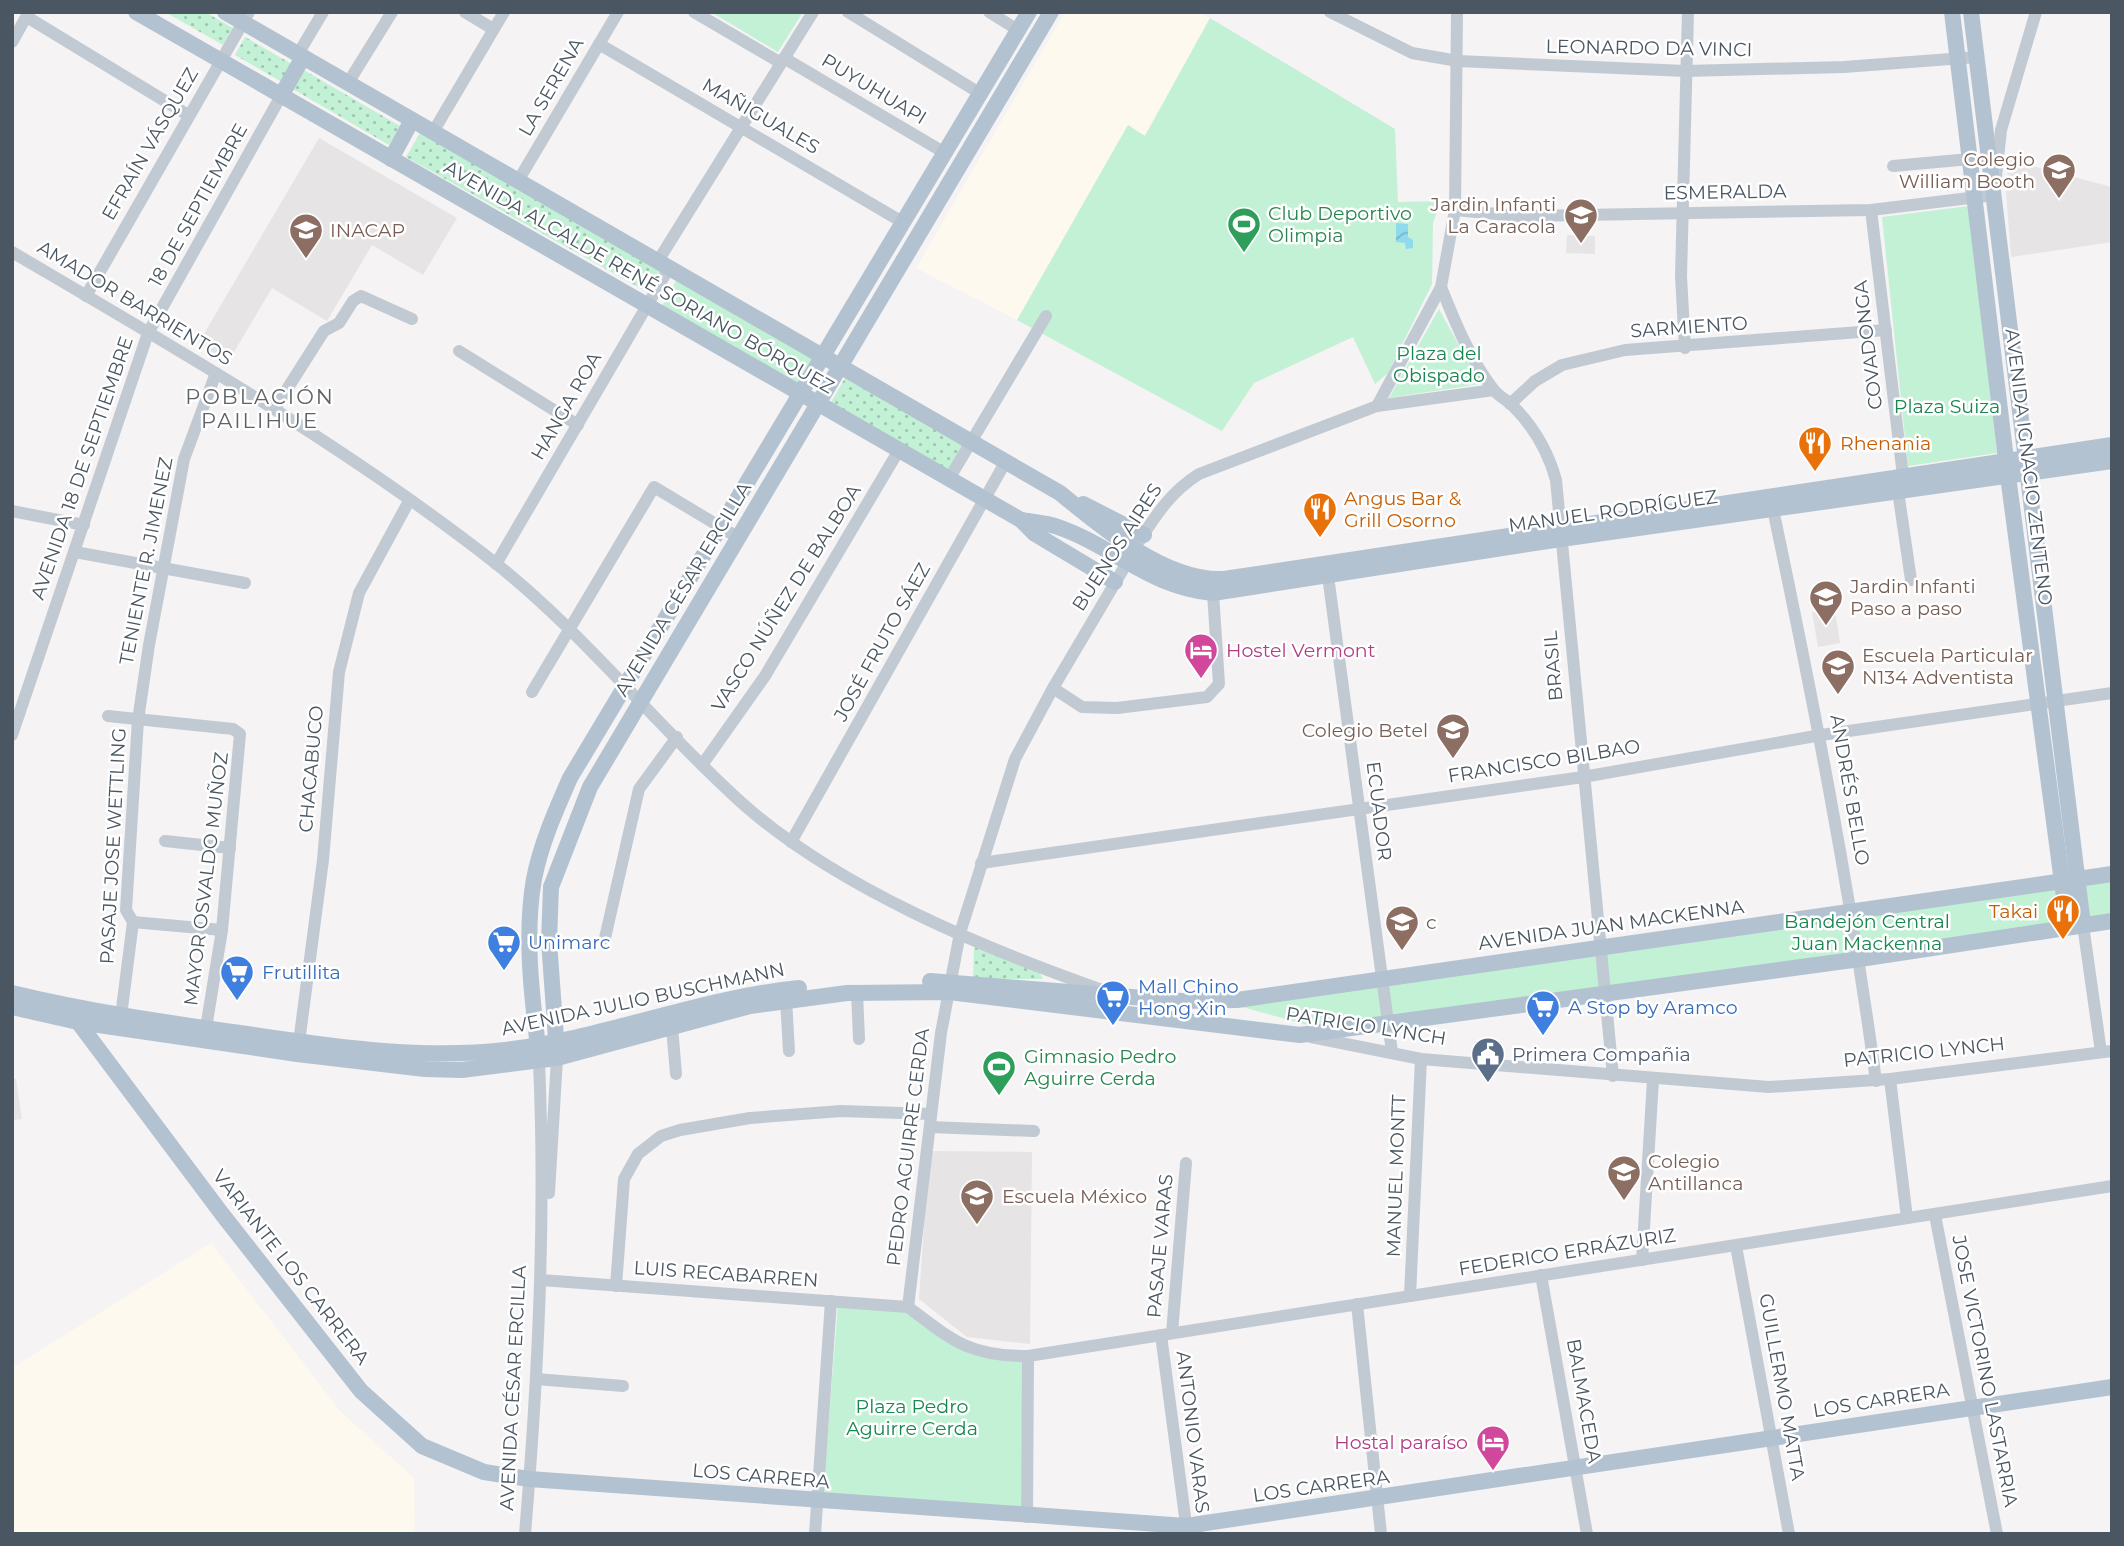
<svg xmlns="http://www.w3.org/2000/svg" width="2124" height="1546" font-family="Montserrat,sans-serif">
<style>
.commercial{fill:#fdf9ef}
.education{fill:#e6e4e5}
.grass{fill:url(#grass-dots)}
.park{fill:#c3f1d5}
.water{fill:url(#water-waves)}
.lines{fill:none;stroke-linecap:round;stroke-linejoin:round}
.minor{stroke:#c1cad2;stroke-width:12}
.major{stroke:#b3c2d1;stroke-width:16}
.labels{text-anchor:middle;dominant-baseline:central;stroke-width:5;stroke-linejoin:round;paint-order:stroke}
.street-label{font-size:19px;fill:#4a5661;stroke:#fff}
.education-label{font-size:19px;fill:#785e54;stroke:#fff;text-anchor:start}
.leisure-label{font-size:19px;fill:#27864d;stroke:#fff;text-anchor:start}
.park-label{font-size:19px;fill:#17864f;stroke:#fff}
.food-label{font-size:19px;fill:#c56008;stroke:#fff;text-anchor:start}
.hotel-label{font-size:19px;fill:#b23c85;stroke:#fff;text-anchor:start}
.shop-label{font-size:19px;fill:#366cbe;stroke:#fff;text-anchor:start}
.service-label{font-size:19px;fill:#4e5e75;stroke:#fff;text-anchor:start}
.neighbourhood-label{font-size:21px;letter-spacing:2px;fill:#5f6368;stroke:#fff}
</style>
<defs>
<pattern id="grass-dots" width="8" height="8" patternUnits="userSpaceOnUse" patternTransform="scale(1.75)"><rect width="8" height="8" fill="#c3f1d5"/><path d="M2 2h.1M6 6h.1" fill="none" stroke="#a0c6b0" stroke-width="1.8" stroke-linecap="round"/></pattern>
<pattern id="water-waves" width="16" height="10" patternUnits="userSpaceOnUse" patternTransform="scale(1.75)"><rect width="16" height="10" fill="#90daee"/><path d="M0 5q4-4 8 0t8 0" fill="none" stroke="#78b4c4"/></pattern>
</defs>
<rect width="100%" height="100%" fill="#f5f3f3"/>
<g class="commercial">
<path d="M1065,12H1198L1210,18L1144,136L1127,126L1017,320L916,268Z"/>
<path d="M211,1243L341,1412L414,1478L415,1534H12V1368Z"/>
</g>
<g class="education">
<path d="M319,138L457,218L423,275L372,245L327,321L272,288L228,362L198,344Z"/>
<path d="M2009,160L2112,187V242L2011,257L2006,191Z"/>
<path d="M1567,235L1595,236V254L1566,253Z"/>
<path d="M1835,611L1840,643L1818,647L1812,612Z"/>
<path d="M12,1079H16L22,1119L12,1120Z"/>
<path d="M929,1151L1032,1152L1030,1344L967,1337L919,1299Z"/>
</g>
<g class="grass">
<path d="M165,12H205L233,28L223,45Z"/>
<path d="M245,37L292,64L282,82L235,55Z"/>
<path d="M302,69L400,126L389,145L291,88Z"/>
<path d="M420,133L661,268L647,292L406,157Z"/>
<path d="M845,378L965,446L951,472L830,404Z"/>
<path d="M974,947L1037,968L1043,979H973Z"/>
</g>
<g class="park">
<path d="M711,12H803L778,52Z"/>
<path d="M1210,18L1395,129L1398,202L1441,201L1433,223L1432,284L1388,373L1375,384L1353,337L1254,383L1222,431L1017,320L1128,125L1145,136Z"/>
<path d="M1969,206L1997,453L1908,466L1882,217Z"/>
<path d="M678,277L816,356L800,384L662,306Z"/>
<path d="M1439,309L1480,384L1389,398Z"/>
<path d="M2112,878V918L1322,1029L1235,1005Z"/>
<path d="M838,1304L905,1310L945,1341L973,1355L1023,1360L1021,1508L823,1493Z"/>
</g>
<path class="water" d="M1396,223L1408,224V237L1413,240V248L1406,249L1405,243L1396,242Z"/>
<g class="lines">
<g class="minor">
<path d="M465,12L493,29"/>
<path d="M694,12L781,63"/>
<path d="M848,12L981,94"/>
<path d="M989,12L1018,30"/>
<path d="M1330,12L1412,53L1458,61L1686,71L1844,67L1977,57"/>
<path d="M27,17L188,115"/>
<path d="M12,42L29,12"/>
<path d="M599,44L904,223"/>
<path d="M298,54L323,12"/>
<path d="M784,58L945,153"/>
<path d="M348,83L392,12"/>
<path d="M433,132L504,12"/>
<path d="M1893,166L1970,159"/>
<path d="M518,181L618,12"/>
<path d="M1455,210L1518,216L1871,210L1994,195L2001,130L2036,12"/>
<path d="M1871,210L1903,476"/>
<path d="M12,252C177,349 343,444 494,562C585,634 657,727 743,804C838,888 983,948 1102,990"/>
<path d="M658,261L813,12"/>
<path d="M1441,287C1455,322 1470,359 1493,389C1498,396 1507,400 1513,406C1535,428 1548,451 1556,480L1613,1076"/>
<path d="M86,296L249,12"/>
<path d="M1685,348L1681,276L1688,12"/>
<path d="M459,351L578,425"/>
<path d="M1510,404L1535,381L1562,365L1625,350L1886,330"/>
<path d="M1377,406L1441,287L1455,210L1457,12"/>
<path d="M275,408L324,331L339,323L353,301L361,296L412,319"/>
<path d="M949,479L1046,316"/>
<path d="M1898,491L1911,580"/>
<path d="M1773,509C1813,699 1850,888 1876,1081"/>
<path d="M12,511L84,525"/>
<path d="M1140,540C1157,513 1172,491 1199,474L1377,406L1494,390"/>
<path d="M75,552L245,583"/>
<path d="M496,564L669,268"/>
<path d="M1328,576L1392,1052"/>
<path d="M1053,688L1082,707L1117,708L1207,697L1219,684L1213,593"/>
<path d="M532,692L654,487L739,538"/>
<path d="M108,716L233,729L240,734L222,930L206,1028"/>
<path d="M12,735L148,333L281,96"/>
<path d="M702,765L765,676L899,450"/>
<path d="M165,841L230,848"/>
<path d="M791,842L1006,461"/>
<path d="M981,863L1583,777L1821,735L2112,693"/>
<path d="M133,922L222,930"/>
<path d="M2083,925L2101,1052"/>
<path d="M605,938L639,789L677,737"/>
<path d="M857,992L859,1039"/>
<path d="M786,1000L789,1051"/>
<path d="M121,1016L133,922L126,910L138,720L149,645L184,459L216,373"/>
<path d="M672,1027L676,1074"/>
<path d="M1311,1037L1421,1059L1769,1087L1890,1079L2112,1051"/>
<path d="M298,1050L323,860L339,672L359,593L409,501"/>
<path d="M1890,1079L1907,1218"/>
<path d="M930,1127L1034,1131"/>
<path d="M549,1193L557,1058"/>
<path d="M1935,1215L1997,1534"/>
<path d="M1736,1246L1789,1534"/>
<path d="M1642,1260L1653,1080"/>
<path d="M1541,1275L1587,1534"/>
<path d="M541,1280L908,1307"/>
<path d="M616,1286L624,1179L638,1154L661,1136L680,1130L750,1118L841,1111L931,1114"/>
<path d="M1410,1296L1421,1059"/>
<path d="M1357,1304L1381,1534"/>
<path d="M908,1307C953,1341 969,1356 1028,1356L2112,1186"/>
<path d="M908,1307L941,1033L960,933L1015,759L1053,688L1131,556"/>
<path d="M1172,1333L1186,1163"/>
<path d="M1161,1335L1187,1532"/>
<path d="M536,1379L623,1386"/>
<path d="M1027,1517L1028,1356"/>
<path d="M525,1534C538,1377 546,1219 539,1062"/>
<path d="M815,1534L831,1301"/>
</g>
<g class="major">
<path d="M136,12L1021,520C1033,522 1047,523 1058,527C1113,546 1151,588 1213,593L1561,539L2112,461"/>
<path d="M225,12L1060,493C1102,528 1167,582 1224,579L2112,445"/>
<path d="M1952,12L2008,476L2068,927"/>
<path d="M1971,12L2083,925"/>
<path d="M281,96L303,57"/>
<path d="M391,159L412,120"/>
<path d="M1083,504L1144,535"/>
<path d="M1021,520L1035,534L1115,582"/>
<path d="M930,981L1182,1001L1237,1000L2112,874"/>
<path d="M12,993C90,1012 168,1023 247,1034C331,1046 419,1060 505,1050C605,1038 699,998 799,988"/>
<path d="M12,1007L78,1022L297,1054L425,1069L462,1070L557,1058L750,1006L847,993L949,992L1300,1035L1860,959L2112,921"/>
<path d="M79,1009L78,1022L222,1214L361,1391L422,1446L484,1472L529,1479L1186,1526L2112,1387"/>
<path d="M557,1052L549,941L551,887L590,787L1051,12"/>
<path d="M539,1055C532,999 524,935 534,879C541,843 556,810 570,778L1029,12"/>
</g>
</g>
<defs>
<g id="school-pin" transform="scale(1.75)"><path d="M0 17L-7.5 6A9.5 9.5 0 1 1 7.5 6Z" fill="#8d6e63" stroke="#fff"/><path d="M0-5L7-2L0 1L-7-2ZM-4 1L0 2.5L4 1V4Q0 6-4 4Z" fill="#fff"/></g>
<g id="stadium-pin" transform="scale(1.75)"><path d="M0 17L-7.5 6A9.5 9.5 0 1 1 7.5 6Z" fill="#2e9e5b" stroke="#fff"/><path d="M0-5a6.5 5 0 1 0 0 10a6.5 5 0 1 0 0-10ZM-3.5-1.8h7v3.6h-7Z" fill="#fff"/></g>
<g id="university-pin" transform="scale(1.75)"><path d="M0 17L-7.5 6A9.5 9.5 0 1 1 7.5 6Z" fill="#8d6e63" stroke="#fff"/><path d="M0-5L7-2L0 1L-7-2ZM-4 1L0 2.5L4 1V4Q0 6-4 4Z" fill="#fff"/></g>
<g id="restaurant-pin" transform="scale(1.75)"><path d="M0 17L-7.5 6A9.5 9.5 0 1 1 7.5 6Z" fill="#e8710a" stroke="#fff"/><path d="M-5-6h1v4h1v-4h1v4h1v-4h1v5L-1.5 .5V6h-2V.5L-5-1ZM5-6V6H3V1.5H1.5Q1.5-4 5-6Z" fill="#fff"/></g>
<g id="hotel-pin" transform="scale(1.75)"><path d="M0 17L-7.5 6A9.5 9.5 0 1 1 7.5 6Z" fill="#d1479c" stroke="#fff"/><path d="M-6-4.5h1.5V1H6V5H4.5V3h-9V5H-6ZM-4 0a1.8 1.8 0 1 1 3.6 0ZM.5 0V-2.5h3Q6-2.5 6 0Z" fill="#fff"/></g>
<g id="supermarket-pin" transform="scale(1.75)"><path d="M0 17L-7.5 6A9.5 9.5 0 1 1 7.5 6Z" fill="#3f7fe0" stroke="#fff"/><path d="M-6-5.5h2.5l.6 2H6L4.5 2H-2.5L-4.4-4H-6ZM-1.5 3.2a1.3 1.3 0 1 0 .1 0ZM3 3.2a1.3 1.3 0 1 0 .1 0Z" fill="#fff"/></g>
<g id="civic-pin" transform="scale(1.75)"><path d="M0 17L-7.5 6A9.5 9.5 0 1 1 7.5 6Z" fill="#5c6f8a" stroke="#fff"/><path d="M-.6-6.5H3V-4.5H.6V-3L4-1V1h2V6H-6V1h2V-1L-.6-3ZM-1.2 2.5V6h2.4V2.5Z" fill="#fff"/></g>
</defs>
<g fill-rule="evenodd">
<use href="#school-pin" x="2059" y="170"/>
<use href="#school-pin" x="1581" y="215"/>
<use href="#stadium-pin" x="1244" y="224"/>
<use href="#university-pin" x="306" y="230"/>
<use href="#restaurant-pin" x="1815" y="443"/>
<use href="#restaurant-pin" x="1320" y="509"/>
<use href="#school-pin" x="1826" y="597"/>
<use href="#hotel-pin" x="1201" y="650"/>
<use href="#school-pin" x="1838" y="666"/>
<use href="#school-pin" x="1453" y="730"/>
<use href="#restaurant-pin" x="2063" y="911"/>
<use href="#school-pin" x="1402" y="922"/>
<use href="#supermarket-pin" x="504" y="942"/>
<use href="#supermarket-pin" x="237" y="972"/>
<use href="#supermarket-pin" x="1113" y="997"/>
<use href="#supermarket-pin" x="1543" y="1007"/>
<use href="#civic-pin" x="1488" y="1054"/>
<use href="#stadium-pin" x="999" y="1067"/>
<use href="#school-pin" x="1624" y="1172"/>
<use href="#school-pin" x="977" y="1196"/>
<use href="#hotel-pin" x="1493" y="1442"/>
</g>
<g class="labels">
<g class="street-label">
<text transform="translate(1649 48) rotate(1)">LEONARDO DA VINCI</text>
<text transform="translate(551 87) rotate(-60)">LA SERENA</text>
<text transform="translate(874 89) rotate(31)">PUYUHUAPI</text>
<text transform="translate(761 116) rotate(30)">MAÑIGUALES</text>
<text transform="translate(150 144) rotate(-60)">EFRAÍN VÁSQUEZ</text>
<text transform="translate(1725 192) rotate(-1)">ESMERALDA</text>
<text transform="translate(198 205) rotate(-61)">18 DE SEPTIEMBRE</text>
<text transform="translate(639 277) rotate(30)">AVENIDA ALCALDE RENÉ SORIANO BÓRQUEZ</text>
<text transform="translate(135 303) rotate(31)">AMADOR BARRIENTOS</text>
<text transform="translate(1689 327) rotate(-4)">SARMIENTO</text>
<text transform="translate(1868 345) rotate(-97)">COVADONGA</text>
<text transform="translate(566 406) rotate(-60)">HANGA ROA</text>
<text transform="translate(2029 467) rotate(83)">AVENIDA IGNACIO ZENTENO</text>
<text transform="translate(82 468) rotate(-71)">AVENIDA 18 DE SEPTIEMBRE</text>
<text transform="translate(1613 511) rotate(-8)">MANUEL RODRÍGUEZ</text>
<text transform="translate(1117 547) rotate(-57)">BUENOS AIRES</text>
<text transform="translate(146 561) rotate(-79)">TENIENTE R. JIMENEZ</text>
<text transform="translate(683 589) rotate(-59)">AVENIDA CÉSAR ERCILLA</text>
<text transform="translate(786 598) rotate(-58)">VASCO NÚÑEZ DE BALBOA</text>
<text transform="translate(882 642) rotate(-61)">JOSÉ FRUTO SÁEZ</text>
<text transform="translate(1553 666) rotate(-95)">BRASIL</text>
<text transform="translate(1544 761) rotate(-9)">FRANCISCO BILBAO</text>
<text transform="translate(311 769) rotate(-85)">CHACABUCO</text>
<text transform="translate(1850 790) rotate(80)">ANDRÉS BELLO</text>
<text transform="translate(1379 811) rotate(83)">ECUADOR</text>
<text transform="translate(113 846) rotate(-87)">PASAJE JOSE WETTLING</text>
<text transform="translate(206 879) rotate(-83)">MAYOR OSVALDO MUÑOZ</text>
<text transform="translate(1611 925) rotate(-8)">AVENIDA JUAN MACKENNA</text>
<text transform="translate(643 999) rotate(-12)">AVENIDA JULIO BUSCHMANN</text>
<text transform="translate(1366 1026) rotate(9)">PATRICIO LYNCH</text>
<text transform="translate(1924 1052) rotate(-6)">PATRICIO LYNCH</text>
<text transform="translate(908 1147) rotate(-83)">PEDRO AGUIRRE CERDA</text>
<text transform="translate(1396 1176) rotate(-88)">MANUEL MONTT</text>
<text transform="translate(1160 1246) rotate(-85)">PASAJE VARAS</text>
<text transform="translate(1567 1252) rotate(-9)">FEDERICO ERRÁZURIZ</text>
<text transform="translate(291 1267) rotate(52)">VARIANTE LOS CARRERA</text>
<text transform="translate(726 1274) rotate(4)">LUIS RECABARREN</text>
<text transform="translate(1985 1371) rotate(79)">JOSE VICTORINO LASTARRIA</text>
<text transform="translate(1782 1387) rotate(80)">GUILLERMO MATTA</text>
<text transform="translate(513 1388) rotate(-87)">AVENIDA CÉSAR ERCILLA</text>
<text transform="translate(1881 1400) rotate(-9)">LOS CARRERA</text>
<text transform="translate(1584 1401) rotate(80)">BALMACEDA</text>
<text transform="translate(1193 1432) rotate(83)">ANTONIO VARAS</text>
<text transform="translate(761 1476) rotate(5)">LOS CARRERA</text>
<text transform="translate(1321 1486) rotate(-8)">LOS CARRERA</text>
</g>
<g class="education-label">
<text x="2035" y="159" text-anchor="end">Colegio<tspan x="2035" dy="22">William Booth</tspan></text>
<text x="1556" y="204" text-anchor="end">Jardin Infanti<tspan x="1556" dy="22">La Caracola</tspan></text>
<text x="330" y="230">INACAP</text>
<text x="1850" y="586">Jardin Infanti<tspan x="1850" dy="22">Paso a paso</tspan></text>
<text x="1862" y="655">Escuela Particular<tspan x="1862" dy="22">N134 Adventista</tspan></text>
<text x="1428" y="730" text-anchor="end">Colegio Betel</text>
<text x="1426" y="922">c</text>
<text x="1648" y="1161">Colegio<tspan x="1648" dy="22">Antillanca</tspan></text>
<text x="1002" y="1196">Escuela México</text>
</g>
<g class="leisure-label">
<text x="1268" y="213">Club Deportivo<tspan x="1268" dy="22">Olimpia</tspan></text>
<text x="1024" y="1056">Gimnasio Pedro<tspan x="1024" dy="22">Aguirre Cerda</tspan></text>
</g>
<g class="park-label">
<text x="1439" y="353">Plaza del<tspan x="1439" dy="22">Obispado</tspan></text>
<text x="1947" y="406">Plaza Suiza</text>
<text x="1867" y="921">Bandejón Central<tspan x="1867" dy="22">Juan Mackenna</tspan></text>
<text x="912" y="1406">Plaza Pedro<tspan x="912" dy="22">Aguirre Cerda</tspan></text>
</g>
<g class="food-label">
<text x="1840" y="443">Rhenania</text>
<text x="1344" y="498">Angus Bar &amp;<tspan x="1344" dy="22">Grill Osorno</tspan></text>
<text x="2038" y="911" text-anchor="end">Takai</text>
</g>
<g class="hotel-label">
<text x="1226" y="650">Hostel Vermont</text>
<text x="1468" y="1442" text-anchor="end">Hostal paraíso</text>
</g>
<g class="shop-label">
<text x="528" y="942">Unimarc</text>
<text x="262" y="972">Frutillita</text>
<text x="1138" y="986">Mall Chino<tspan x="1138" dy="22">Hong Xin</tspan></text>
<text x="1568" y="1007">A Stop by Aramco</text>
</g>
<g class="service-label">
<text x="1512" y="1054">Primera Compañia</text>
</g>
<g class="neighbourhood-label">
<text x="260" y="396">POBLACIÓN<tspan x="260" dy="24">PAILIHUE</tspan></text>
</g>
</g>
<rect width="2124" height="1546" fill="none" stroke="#4a5661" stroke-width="28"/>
</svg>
